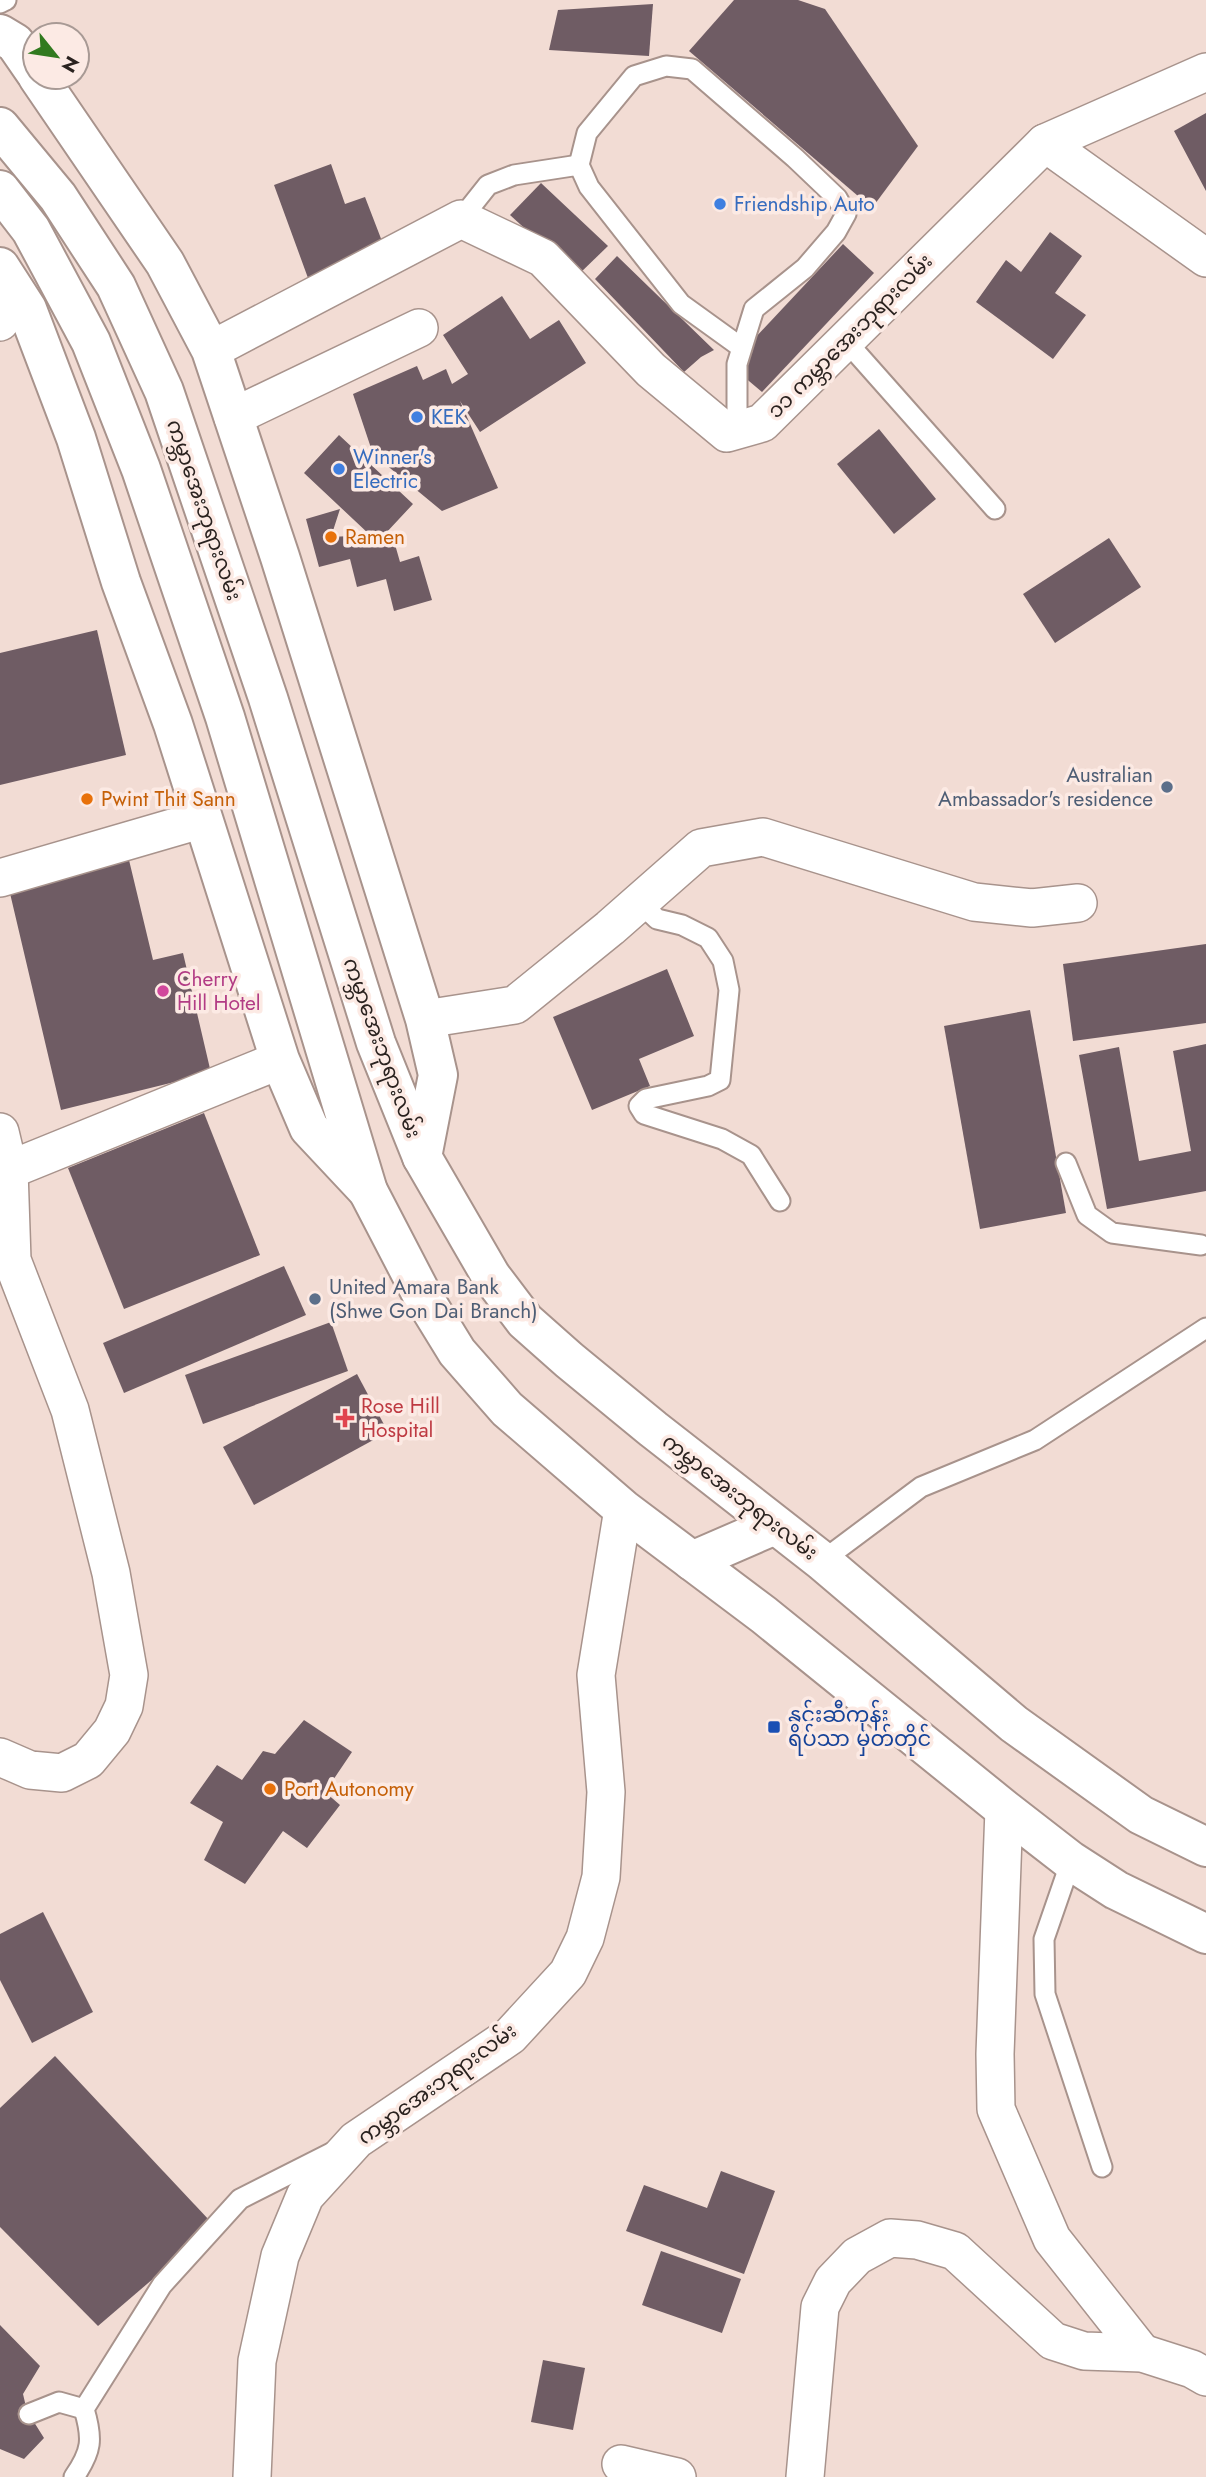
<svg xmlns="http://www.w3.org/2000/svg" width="1206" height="2477" font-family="Jost,'Noto Sans Myanmar',sans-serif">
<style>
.building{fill:#6f5c64}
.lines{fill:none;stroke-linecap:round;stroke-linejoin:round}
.service-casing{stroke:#a8938c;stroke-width:23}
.minor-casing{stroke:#a8938c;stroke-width:40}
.secondary-casing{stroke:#a8938c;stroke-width:42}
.primary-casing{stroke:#a8938c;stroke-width:42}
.service{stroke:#fff;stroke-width:19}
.minor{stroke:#fff;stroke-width:37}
.secondary{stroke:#fff;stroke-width:38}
.primary{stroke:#fff;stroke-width:38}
.shop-dot{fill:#3f7fe0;stroke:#fceae4;stroke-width:2.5}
.food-dot{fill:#e8710a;stroke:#fceae4;stroke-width:2.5}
.service-dot{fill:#5c6f8a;stroke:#fceae4;stroke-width:2.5}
.hotel-dot{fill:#d1479c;stroke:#fceae4;stroke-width:2.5}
.health-dot{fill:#e0444e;stroke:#fceae4;stroke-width:2.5}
.transit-dot{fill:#1a4fb4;stroke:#fceae4;stroke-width:2.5}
.labels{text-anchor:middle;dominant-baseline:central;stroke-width:7;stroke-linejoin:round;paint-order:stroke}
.shop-label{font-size:21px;fill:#366cbe;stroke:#fceae4;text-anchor:start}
.street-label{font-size:21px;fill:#2a221f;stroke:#fceae4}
.food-label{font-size:21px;fill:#c56008;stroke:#fceae4;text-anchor:start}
.service-label{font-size:21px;fill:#4e5e75;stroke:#fceae4;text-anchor:end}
.hotel-label{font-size:21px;fill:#b23c85;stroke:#fceae4;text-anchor:start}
.health-label{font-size:21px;fill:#be3a42;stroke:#fceae4;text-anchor:start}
.transit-label{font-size:21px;fill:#164399;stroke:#fceae4;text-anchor:start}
</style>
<rect width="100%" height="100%" fill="#f2dcd4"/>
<g class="building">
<path d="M734,0H798L825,9L918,146L872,208L689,51Z"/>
<path d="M653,4L649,56L549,50L558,10Z"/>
<path d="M1206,113V191L1174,131Z"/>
<path d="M331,164L345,204L365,197L385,249L308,278L274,185Z"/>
<path d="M541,183L608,246L577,276L510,215Z"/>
<path d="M1050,232L1082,256L1055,293L1086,315L1053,359L976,302L1006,260L1021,272Z"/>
<path d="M843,244L874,273L762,392L743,376L753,340Z"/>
<path d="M617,256L714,350L701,357L684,372L595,279Z"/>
<path d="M502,296L530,339L559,320L586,363L480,432L460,401L498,488L442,511L373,454L353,394L417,366L423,380L446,369L452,384L468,374L443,335Z"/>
<path d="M879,429L936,499L894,534L837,464Z"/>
<path d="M339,435L413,504L385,534H392L400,562L419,556L432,600L394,611L386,579L357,587L350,559L319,567L306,519L340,509L331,537L370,535L304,473Z"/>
<path d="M1109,538L1141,587L1055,643L1023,594Z"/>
<path d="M97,630L126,755L0,785V653Z"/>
<path d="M129,860L153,960L183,953L211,1073L61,1110L9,889Z"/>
<path d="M1206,944V1023L1073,1041L1063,964Z"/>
<path d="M667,969L694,1036L639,1059L650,1086L592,1110L553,1017Z"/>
<path d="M1030,1010L1066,1213L980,1229L944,1026Z"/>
<path d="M1206,1044V1191L1107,1209L1079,1055L1119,1047L1139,1161L1191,1151L1173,1051Z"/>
<path d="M204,1113L260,1255L124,1309L68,1168Z"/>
<path d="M284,1266L306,1315L124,1393L103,1343Z"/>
<path d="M331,1322L348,1371L203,1424L185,1375Z"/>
<path d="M357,1374L388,1432L254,1505L223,1447Z"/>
<path d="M304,1720L352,1752L325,1792L340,1805L307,1848L283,1831L245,1884L204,1860L223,1822L190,1803L217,1765L242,1780L263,1751L275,1754Z"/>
<path d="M43,1912L93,2012L32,2043L0,1980V1934Z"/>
<path d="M55,2056L210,2221L154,2278L98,2326L0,2227V2108Z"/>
<path d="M721,2171L775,2191L744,2274L626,2231L644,2185L707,2208Z"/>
<path d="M661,2251L741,2279L722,2333L642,2305Z"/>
<path d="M0,2325L40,2366L23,2394L27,2411L44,2438L24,2459L0,2449Z"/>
<path d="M543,2360L585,2368L573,2430L531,2422Z"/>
</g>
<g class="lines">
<g class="service-casing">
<g id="service">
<path d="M0,3L6,0"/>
<path d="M461,219L488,185L514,175L579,165"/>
<path d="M846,341L995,509"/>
<path d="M737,430V364L754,309L805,268L836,232L846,214L837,198L795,158L692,69L666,66L634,76L587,133L579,165L589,187L681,304L742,348"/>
<path d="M639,902L657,919L682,925L708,938L723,961L729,990L720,1080L708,1086L646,1099L639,1106L644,1114L722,1139L751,1155L780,1201"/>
<path d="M1066,1163L1087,1215L1112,1233L1201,1245"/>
<path d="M822,1561L921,1487L1035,1440L1206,1328"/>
<path d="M1071,1861L1044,1939L1045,1994L1102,2167"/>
<path d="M29,2414L59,2402L84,2409"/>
<path d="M74,2477C92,2451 93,2439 84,2409L162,2285L240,2199L333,2152"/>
</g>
</g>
<g class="minor-casing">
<g id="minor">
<path d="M1045,143L1206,258"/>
<path d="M0,322L18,295"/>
<path d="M211,350L461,219L543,258L651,370L727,433L762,423L1045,143L1206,72"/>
<path d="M233,417L419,328"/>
<path d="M0,878L203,819"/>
<path d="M425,1019L515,1005L610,928L701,848L763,837L974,902L1032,908L1078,903"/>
<path d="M0,1132L9,1170L12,1260L70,1410L111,1573L129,1675L124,1706L112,1731L88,1760L62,1773L30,1770L0,1757"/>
<path d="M9,1170L280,1060"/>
<path d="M1004,1809L995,2054L996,2109L1052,2239L1142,2353"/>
<path d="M621,2464L677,2477"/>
<path d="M252,2477L257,2361L280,2256L305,2196L356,2140L510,2036L568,1973L585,1938L601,1877L606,1792L596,1675L623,1509"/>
<path d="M805,2477L820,2307L833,2281L857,2256L890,2238L917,2240L955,2251L1053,2341L1084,2351L1142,2353L1192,2369L1206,2377"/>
</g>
</g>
<g class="secondary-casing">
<g id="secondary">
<path d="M0,34L15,43L35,72"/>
<path d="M38,77L165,263L211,350L280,557L425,1019L438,1075L422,1157"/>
<path d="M0,267L27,309L76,438L121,582L173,724L280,1060L309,1128L368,1191"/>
</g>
</g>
<g class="primary-casing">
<g id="primary">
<path d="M0,127L58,197L116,286L164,391L268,698L376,1043L422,1157L491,1276L525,1321L569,1360L653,1429L822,1561L1014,1724L1141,1815L1206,1847"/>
<path d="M0,190L31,230L91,342L141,469L225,717L368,1191L422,1295L457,1352L507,1409L623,1509L764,1615L1004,1809L1071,1861L1116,1890L1206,1934"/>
<path d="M692,1561L775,1525"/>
</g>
</g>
<use href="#service" class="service"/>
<use href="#minor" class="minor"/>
<use href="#secondary" class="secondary"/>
<use href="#primary" class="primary"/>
</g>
<g class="shop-dot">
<circle cx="720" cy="204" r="7"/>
<circle cx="417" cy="417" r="7"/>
<circle cx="339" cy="469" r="7"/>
</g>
<g class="food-dot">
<circle cx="331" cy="537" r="7"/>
<circle cx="87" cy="799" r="7"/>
<circle cx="270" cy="1789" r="7"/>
</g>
<g class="service-dot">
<circle cx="1167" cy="787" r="7"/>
<circle cx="315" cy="1299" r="7"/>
</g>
<circle class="hotel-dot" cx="163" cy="991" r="7"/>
<path class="health-dot" d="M341.5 1407.5h7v7h7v7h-7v7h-7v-7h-7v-7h7z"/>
<rect class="transit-dot" x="767" y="1720" width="14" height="14" rx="3.5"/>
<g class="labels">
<g class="shop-label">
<text x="734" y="204">Friendship Auto</text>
<text x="431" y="417">KEK</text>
<text x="353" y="457">Winner's<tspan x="353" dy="24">Electric</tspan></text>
</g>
<g class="street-label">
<text transform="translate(850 336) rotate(-45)">၁၁ ကမ္ဘာအေးဘုရားလမ်း</text>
<text transform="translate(204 510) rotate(71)">ကမ္ဘာအေးဘုရားလမ်း</text>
<text transform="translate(382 1048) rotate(70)">ကမ္ဘာအေးဘုရားလမ်း</text>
<text transform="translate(740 1497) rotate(38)">ကမ္ဘာအေးဘုရားလမ်း</text>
<text transform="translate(437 2084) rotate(-36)">ကမ္ဘာအေးဘုရားလမ်း</text>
</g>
<g class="food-label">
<text x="345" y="537">Ramen</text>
<text x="101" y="799">Pwint Thit Sann</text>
<text x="284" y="1789">Port Autonomy</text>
</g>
<g class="service-label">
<text x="1153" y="775">Australian<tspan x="1153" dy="24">Ambassador's residence</tspan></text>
<text x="329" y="1287" text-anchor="start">United Amara Bank<tspan x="329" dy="24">(Shwe Gon Dai Branch)</tspan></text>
</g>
<g class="hotel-label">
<text x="177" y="979">Cherry<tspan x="177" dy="24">Hill Hotel</tspan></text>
</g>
<g class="health-label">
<text x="361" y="1406">Rose Hill<tspan x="361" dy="24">Hospital</tspan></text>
</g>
<g class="transit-label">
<text x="788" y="1715">နှင်းဆီကုန်း<tspan x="788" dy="24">ရိပ်သာ မှတ်တိုင်</tspan></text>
</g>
</g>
<g transform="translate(56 56) rotate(120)"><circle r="33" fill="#fceae4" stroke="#a89a95" stroke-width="2"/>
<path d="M0-5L12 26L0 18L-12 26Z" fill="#317a1f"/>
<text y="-10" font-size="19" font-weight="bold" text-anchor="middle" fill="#2a221f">N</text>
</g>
</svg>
